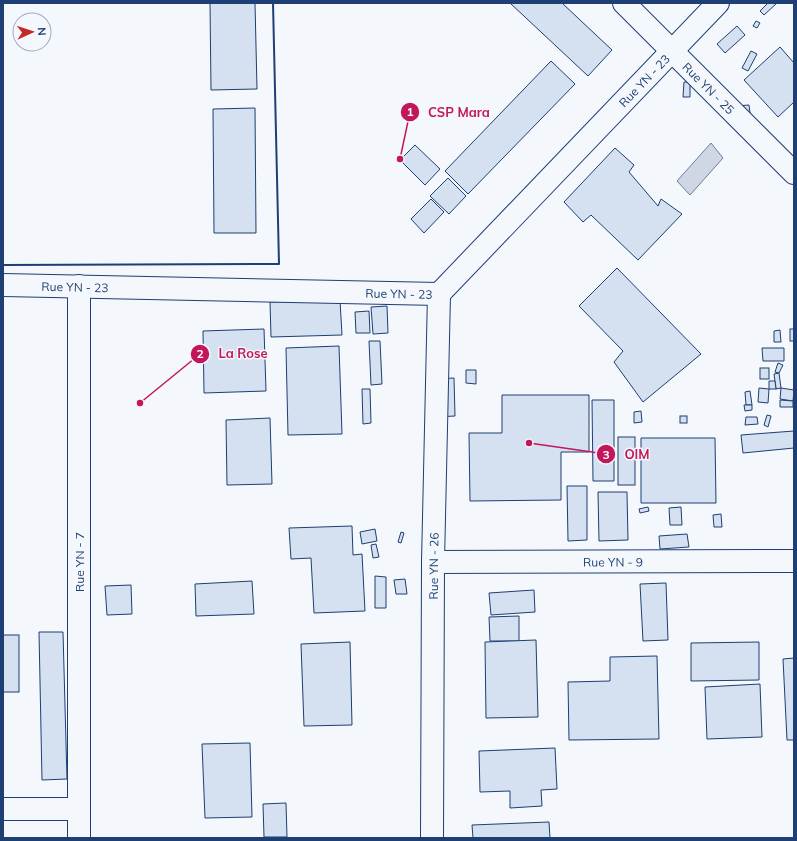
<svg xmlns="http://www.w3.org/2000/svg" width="797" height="841" font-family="Mulish,sans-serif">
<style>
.water{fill:#cfd7e4;stroke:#687fa3}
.building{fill:#d5e0f0;stroke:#1d3f73}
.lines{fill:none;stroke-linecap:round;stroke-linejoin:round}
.minor-casing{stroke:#1d3f73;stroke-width:24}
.minor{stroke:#f4f7fb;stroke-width:22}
.wall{stroke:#1d3f73;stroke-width:2}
.labels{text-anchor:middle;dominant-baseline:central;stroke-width:3;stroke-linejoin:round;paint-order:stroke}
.street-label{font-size:12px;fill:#1d3f73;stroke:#f4f7fb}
.leader{fill:none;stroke:#c2185b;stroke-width:1.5}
.callout-dot{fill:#c2185b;stroke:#f4f7fb;stroke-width:1.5}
.mark-label{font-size:12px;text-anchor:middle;font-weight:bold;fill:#fff}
.callout-label{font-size:13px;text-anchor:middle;font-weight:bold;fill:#c2185b;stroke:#f4f7fb;stroke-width:3;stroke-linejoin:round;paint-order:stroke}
</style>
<rect width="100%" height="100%" fill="#f4f7fb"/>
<path class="water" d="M711,143L723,158L690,195L677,181Z"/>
<g class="building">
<path d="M210,3H255L257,89L211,90Z"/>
<path d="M510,3H562L612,50L588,76Z"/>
<path d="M768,3H777L764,15L760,11Z"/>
<path d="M756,21L760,23L757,28L753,26Z"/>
<path d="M737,26L745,35L725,53L717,44Z"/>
<path d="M780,47L794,63V102L778,117L744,80Z"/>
<path d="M751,51L757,54L748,71L742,68Z"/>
<path d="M551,61L575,84L468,194L445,171Z"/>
<path d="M684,82H690V97H683Z"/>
<path d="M749,105L750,113L737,114V106Z"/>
<path d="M255,108L256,233H214L213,109Z"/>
<path d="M415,145L440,169L425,185L400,160Z"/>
<path d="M615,148L634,165L629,172L658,206L661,199L682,214L638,260L591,215L583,222L564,202Z"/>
<path d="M448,178L466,196L449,214L430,196Z"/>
<path d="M431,199L444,212L424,233L411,219Z"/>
<path d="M617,268L701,354L643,402L614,362L623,351L579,306Z"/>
<path d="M340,300L342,335L271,337L270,302Z"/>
<path d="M387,306L388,333L373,334L371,307Z"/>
<path d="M369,311L370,333H356L355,312Z"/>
<path d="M264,329L266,391L204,393L203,331Z"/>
<rect x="790" y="329" width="4" height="12"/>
<path d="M780,330L781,342H774V331Z"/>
<path d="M369,341H380L382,384L371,385Z"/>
<path d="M339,346L342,434L288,435L286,348Z"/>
<path d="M762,348H784V361H763Z"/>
<path d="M778,363L783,365L779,373L775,372Z"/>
<rect x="760" y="368" width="9" height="11"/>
<path d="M466,370H476V384L466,383Z"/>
<path d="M779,373L781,388L776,389L774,374Z"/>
<path d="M454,378L455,416L435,417L434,379Z"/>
<path d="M769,381H775L776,389H769Z"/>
<path d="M759,388L769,389L768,403L758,402Z"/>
<path d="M781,388L794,390L793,401L780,399Z"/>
<path d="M362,389H370L371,423L363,424Z"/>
<path d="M750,391L752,405H746L745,392Z"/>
<path d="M502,395H589V452H561V500L470,501L469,433H502Z"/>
<path d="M592,400H614V481H593Z"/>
<path d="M780,400L793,401V407H780Z"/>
<path d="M744,405H752V410L745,411Z"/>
<path d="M641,411L642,422L634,423V412Z"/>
<path d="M767,415L771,416L768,427L764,425Z"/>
<rect x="680" y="416" width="7" height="7"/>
<path d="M746,417H757L758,424L745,425Z"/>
<path d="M270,418L272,484L227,485L226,420Z"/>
<path d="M794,431V448L743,453L741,435Z"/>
<rect x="618" y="437" width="17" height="48"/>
<path d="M641,438H715L716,503H641Z"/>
<path d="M567,486H587V540L568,541Z"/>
<path d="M598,492H627L628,540L599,541Z"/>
<path d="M648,507L649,511L640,513L639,509Z"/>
<path d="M681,507L682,525H670L669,508Z"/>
<path d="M721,514L722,527H714L713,515Z"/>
<path d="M352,526L353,555L362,554L365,611L314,613L311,558L291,559L289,528Z"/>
<path d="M375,529L377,541L362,544L360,532Z"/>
<path d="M401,532L404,533L401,543L398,542Z"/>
<path d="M687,534L689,547L660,549L659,536Z"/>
<path d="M376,544L379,557L373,558L371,545Z"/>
<path d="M375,576L386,577V608H375Z"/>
<path d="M405,579L407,594H396L394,580Z"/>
<path d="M252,581L254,614L196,616L195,584Z"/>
<path d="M666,583L668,640L643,641L640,584Z"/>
<path d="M131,585L132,614L107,615L105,586Z"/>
<path d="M534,590L535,612L491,615L489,593Z"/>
<path d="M519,616V641H490L489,617Z"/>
<path d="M39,632H63L67,779L42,780Z"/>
<rect x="3" y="635" width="16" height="57"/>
<path d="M536,640L538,717L486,718L485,642Z"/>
<path d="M350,642L352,725L304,726L301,644Z"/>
<path d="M759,642V680L691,681V643Z"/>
<path d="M657,656L659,739L569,740L568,682L610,681V657Z"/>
<path d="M794,658V740H787L783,659Z"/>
<path d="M760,684L762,737L707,739L705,687Z"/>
<path d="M250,743L252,817L205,818L202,744Z"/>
<path d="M555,748L557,789L541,790L542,806L510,808V791L480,792L479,751Z"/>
<path d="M286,803L287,837H264L263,804Z"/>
<path d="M549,822L550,838H473L472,825Z"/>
</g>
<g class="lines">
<g class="minor-casing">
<g id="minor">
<path id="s1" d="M624,3L794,173"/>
<path id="s2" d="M3,285L439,294L718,3"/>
<path d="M79,286V838"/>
<path id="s3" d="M433,562L794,561"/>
<path d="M3,809H79"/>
<path id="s4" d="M432,838L433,562L439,294"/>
</g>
</g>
<use href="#minor" class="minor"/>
<path class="wall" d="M3,265L279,264L273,3"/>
</g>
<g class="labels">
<g class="street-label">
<text stroke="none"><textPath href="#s2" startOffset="732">Rue YN - 23</textPath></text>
<text stroke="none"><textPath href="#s1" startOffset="120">Rue YN - 25</textPath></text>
<text stroke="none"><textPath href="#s2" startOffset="72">Rue YN - 23</textPath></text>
<text stroke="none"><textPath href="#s2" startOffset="396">Rue YN - 23</textPath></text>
<text stroke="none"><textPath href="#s3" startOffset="180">Rue YN - 9</textPath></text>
<text transform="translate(79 562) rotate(-90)">Rue YN - 7</text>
<text stroke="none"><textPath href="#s4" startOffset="272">Rue YN - 26</textPath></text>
</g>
</g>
<path class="leader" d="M400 159L410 112M140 403L200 354M529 443L606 454"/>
<g class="callout-dot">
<circle cx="400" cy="159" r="4"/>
<circle cx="140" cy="403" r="4"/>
<circle cx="529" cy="443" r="4"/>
<circle cx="410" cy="112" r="10"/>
<circle cx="200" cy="354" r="10"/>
<circle cx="606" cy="454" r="10"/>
</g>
<g class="mark-label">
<text x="410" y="116">1</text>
<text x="200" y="358">2</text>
<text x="606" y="459">3</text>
</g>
<g class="callout-label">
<text x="459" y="117">CSP Mara</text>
<text x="243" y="358">La Rose</text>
<text x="637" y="459">OIM</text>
</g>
<rect width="797" height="841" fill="none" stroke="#1d3f73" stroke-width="8"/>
<g transform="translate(32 32) rotate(87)"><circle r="19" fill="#f4f7fb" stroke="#9eadc5"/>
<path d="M0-3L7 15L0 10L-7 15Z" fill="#c62828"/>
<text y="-6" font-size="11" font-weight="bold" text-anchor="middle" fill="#1d3f73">N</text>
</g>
</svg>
